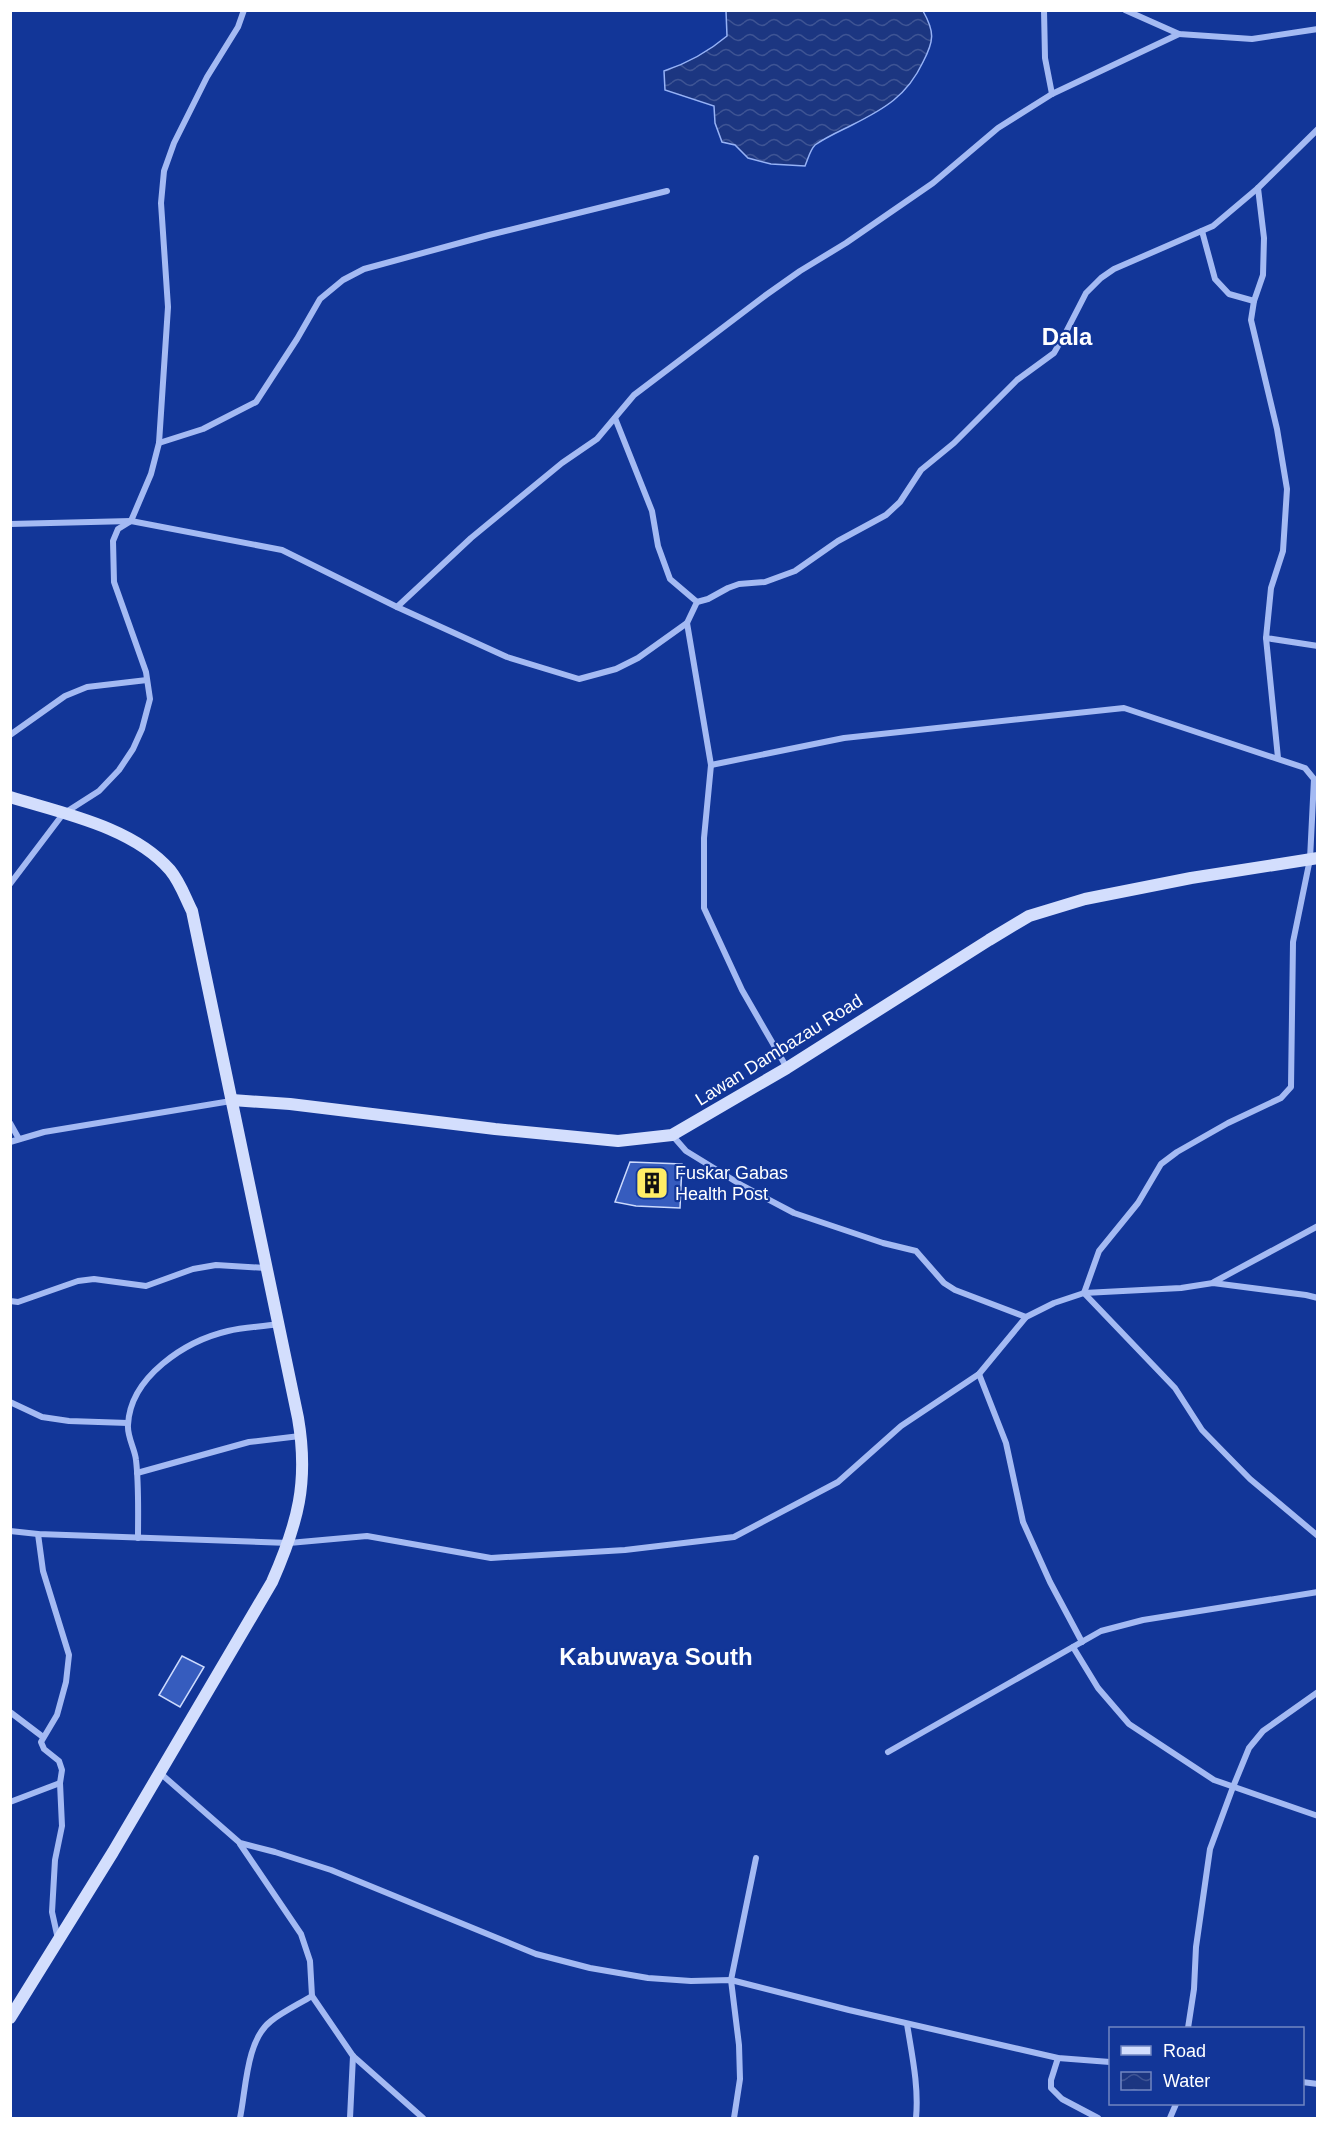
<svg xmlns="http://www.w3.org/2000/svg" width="1328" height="2129" font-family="Helvetica,sans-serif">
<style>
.water{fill:url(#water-waves);stroke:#96b2f6;stroke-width:1.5}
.building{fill:#365cbe;stroke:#ccdafd;stroke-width:1.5}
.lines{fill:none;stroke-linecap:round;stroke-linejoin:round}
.street{stroke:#a4baf3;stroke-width:6}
.secondary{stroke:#d3defd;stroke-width:12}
.labels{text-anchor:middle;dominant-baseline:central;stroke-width:4.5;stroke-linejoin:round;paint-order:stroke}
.street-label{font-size:18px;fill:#fff;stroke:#123698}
.poi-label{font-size:18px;fill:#fff;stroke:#123698;text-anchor:start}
.district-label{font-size:24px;font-weight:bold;fill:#fff;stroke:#123698}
</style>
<defs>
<pattern id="water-waves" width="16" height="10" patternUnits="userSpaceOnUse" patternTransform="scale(1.5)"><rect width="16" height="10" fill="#1c3681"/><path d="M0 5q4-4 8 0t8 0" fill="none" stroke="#3e5494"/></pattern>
</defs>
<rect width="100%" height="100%" fill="#123698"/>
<path class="water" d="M726,11H923C935,32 934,41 923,62C907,96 884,109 852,125C840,131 826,137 815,145C810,150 808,159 805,166L771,164L748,158L735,145L722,142L715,123L714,106L665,90L664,71C688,63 708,52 727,36Z"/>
<g class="building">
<path d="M630,1162L682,1164L680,1208L636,1206L615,1202Z"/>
<path d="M182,1656L204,1667L180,1707L159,1695Z"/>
</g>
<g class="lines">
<g class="street">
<path d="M1044,10L1045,58L1052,94"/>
<path d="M1125,10L1179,34L1252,39L1318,29"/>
<path d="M1258,188L1264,238L1263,275L1254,301L1251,320L1277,429L1287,489L1283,551L1271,588L1266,638L1278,758"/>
<path d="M1202,231L1215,279L1229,294L1254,301"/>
<path d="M615,418L652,511L658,546L670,579L697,602L687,623L711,765L704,838V908L742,990L787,1068"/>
<path d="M159,443L203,429L256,402L297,339L320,299L343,280L364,269L489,235L667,191"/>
<path d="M10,524L131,521L282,550L397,607L507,657L579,679L616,669L638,658L687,623"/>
<path d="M697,602L708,599L728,588L739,584L765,582L795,571L838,541L886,515L900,502L921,470L954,443L1017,380L1054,353L1066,332L1086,293L1101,278L1114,269L1213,226L1258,188L1318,129"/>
<path d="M397,607L471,538L562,463L597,439L634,395L766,295L800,271L846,243L933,183L998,128L1052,94L1179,34"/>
<path d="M1266,638L1318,646"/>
<path d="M10,735L65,696L87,687L147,680"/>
<path d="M711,765L844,738L1124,708L1305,768L1314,779L1310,859L1293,942L1291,1087L1281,1098L1228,1123L1177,1152L1161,1164L1138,1203L1099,1251L1084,1293"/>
<path d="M10,884L63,814L99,791L119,770L133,749L142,729L150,699L146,672L114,582L113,541L118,529L131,521L151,474L159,443L168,307L161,203L164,171L174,143L207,77L238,27L244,10"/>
<path d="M10,1123L19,1139"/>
<path d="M672,1135L686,1151L743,1186L794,1213L883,1243L916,1251L944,1283L955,1290L1026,1317"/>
<path d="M10,1142L44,1132L231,1101"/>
<path d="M1214,1282L1318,1226"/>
<path d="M1084,1293L1175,1388L1202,1430L1250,1479L1318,1536"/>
<path d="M10,1301L18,1302L78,1281L94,1279L146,1286L193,1269L216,1265L266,1268"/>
<path d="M979,1374L1006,1443L1023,1522L1050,1582L1082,1642"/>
<path d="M10,1402L42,1417L69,1421L128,1423"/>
<path d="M137,1473L249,1442L300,1436"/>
<path d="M10,1531L38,1534L289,1543L367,1536L491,1558L625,1550L734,1537L838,1482L901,1426L979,1374L1026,1317L1054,1303L1084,1293L1181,1288L1213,1283L1306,1295L1318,1298"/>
<path d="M38,1534L43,1571L69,1655L66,1682L57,1715L41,1742L44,1749L59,1761L62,1770L60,1783L62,1826L55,1860L52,1912L58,1939"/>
<path d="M138,1538C138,1512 139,1486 136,1460C135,1449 127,1437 128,1425C130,1377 185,1341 228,1331C244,1327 262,1327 278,1324"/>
<path d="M1073,1647L1098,1688L1129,1724L1214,1780L1318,1816"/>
<path d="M10,1712L43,1737"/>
<path d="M888,1752L1101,1631L1143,1620L1318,1592"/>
<path d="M160,1773L240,1843L275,1852L331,1870L536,1954L590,1968L648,1978L691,1981L731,1980L849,2010L1058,2058L1110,2062"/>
<path d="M10,1802L60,1783"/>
<path d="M240,1844L301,1934L310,1961L312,1996L353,2056L423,2118"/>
<path d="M907,2024C912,2055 919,2087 916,2118"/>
<path d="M1188,2028L1194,1989L1196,1947L1210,1849L1233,1787L1249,1748L1263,1731L1318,1692"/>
<path d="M1058,2058L1051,2080V2088L1062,2099L1098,2118"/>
<path d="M1302,2082L1318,2084"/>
<path d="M240,2118C246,2090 246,2040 271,2021C284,2011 299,2004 312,1996"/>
<path d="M350,2118L353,2056"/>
<path d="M734,2118L740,2079L739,2045L731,1980L756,1858"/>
<path d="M1170,2118L1176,2104"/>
</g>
<g class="secondary">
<path d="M10,797C62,813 133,827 170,870C180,882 185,897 192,911L298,1418C309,1482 298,1523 272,1582L113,1852L10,2018"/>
<path d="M232,1100L290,1104L495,1129L618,1141L672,1135L787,1068L989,940L1029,916L1085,899L1191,878L1318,858"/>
</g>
</g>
<defs>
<g id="building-square" transform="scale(1.725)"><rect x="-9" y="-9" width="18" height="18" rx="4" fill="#ffed66" stroke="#123698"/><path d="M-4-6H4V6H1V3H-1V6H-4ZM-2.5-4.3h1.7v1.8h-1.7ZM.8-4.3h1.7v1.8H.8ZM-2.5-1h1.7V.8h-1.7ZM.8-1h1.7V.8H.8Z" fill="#111"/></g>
</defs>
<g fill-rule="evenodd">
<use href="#building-square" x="652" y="1183"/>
</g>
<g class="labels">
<g class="street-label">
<text transform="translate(779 1050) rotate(-32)">Lawan Dambazau Road</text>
</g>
<g class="poi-label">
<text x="675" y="1173">Fuskar Gabas<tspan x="675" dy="21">Health Post</tspan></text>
</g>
<g class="district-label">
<text x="1067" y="336">Dala</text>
<text x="656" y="1656">Kabuwaya South</text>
</g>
</g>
<rect width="1328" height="2129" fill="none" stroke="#ffffff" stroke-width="24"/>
<rect x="1109" y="2027" width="195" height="78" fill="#123698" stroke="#7186c1" stroke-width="1.5"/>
<rect x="1121" y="2046" width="30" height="9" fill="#d3defd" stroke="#7186c1" stroke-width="1.5"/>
<text x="1163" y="2057" font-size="18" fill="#ffffff">Road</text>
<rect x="1121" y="2072" width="30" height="18" fill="url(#water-waves)" stroke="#7186c1" stroke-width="1.5"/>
<text x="1163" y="2087" font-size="18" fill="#ffffff">Water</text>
</svg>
